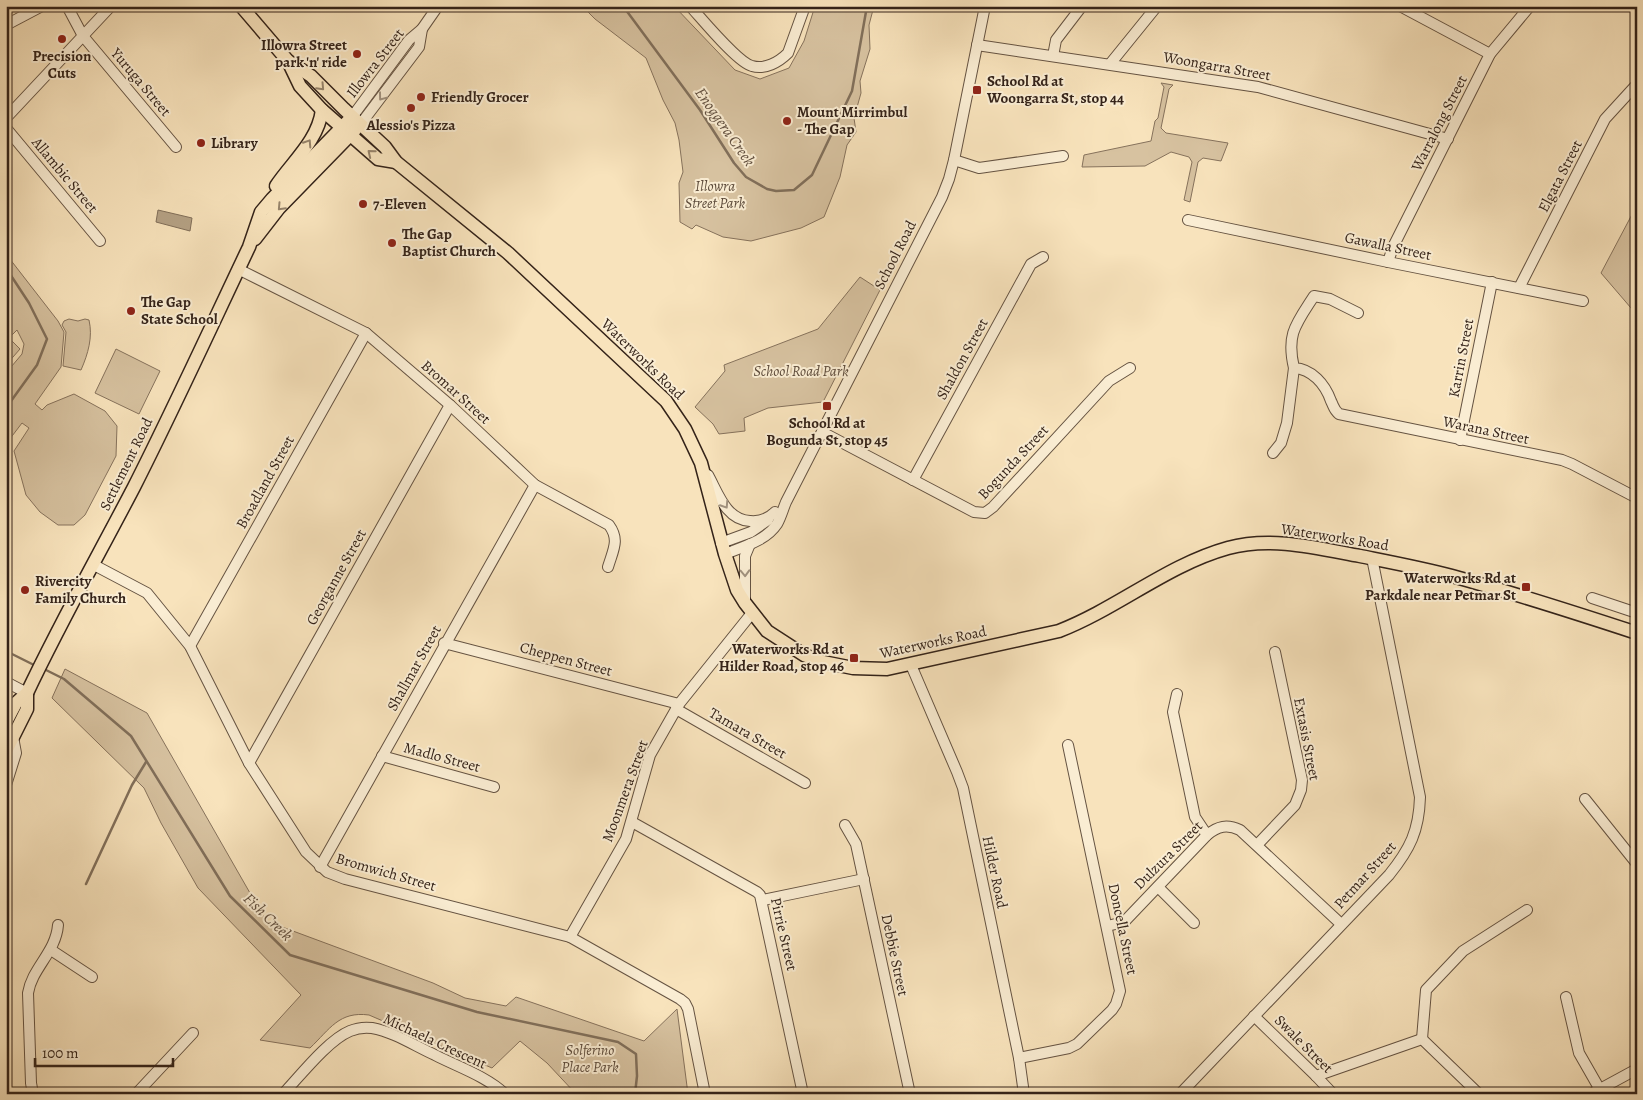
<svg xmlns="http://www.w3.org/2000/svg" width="1643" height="1100" font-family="Alegreya,serif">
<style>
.green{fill:#d7c2a0;stroke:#86725c}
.water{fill:#b5a285;stroke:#816f5a}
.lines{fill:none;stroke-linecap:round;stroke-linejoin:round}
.stream{stroke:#816f5a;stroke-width:2.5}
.minor-casing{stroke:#655342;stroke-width:12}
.major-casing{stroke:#342319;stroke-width:15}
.minor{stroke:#faedd3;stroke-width:10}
.major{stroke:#f8e3bc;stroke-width:12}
.oneway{stroke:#96836a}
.oneway2{stroke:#a1927f}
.poi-dot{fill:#8f2418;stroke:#faedd3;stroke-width:2}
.labels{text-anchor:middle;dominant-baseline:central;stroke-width:4;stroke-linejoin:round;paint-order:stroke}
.poi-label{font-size:15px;font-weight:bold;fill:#342319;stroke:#faedd3;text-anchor:start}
.street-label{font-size:15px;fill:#342319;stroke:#faedd3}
.park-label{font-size:15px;font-style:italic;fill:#5d4b3b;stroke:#faedd3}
.water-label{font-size:16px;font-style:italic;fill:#614f3f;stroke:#faedd3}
</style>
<rect width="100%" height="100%" fill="#f8e3bc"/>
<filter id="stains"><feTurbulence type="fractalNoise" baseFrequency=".004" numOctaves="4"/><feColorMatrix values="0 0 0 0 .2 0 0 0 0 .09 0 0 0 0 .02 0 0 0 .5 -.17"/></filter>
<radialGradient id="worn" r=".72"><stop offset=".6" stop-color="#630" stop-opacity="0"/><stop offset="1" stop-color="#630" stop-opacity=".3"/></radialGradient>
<g class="green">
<path d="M582,6H674L735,70L760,79L789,68L804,41L815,6H874L869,25L870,49L860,81L861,93L854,118L856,132L847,145L840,177L824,217L801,228L751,241L723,237L696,225L692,229L680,222L679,183L683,172L679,140L675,123L663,100L646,58L595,19Z"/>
<path d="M1161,83L1173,85L1169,89L1161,128L1166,133L1228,143L1221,161L1203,158L1198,162L1190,202L1184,200L1192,162L1189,157L1171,152L1145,166L1082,167L1084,155L1151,141L1155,121L1158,118L1164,87Z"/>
<path d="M1637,205V315L1601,273Z"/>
<path d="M6,254L58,321L64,332L61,367L35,404L42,410L47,405L74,394L105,411L117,426L116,456L85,515L74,525H58L40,512L26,495L14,451L29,428L22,423L6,444V373L22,354L24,344L17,330L9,338L20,349L6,365Z"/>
<path d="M860,277L880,290L823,402L768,408L744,418L745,431L719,434L713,424L695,407L725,371L724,365L818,329Z"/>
<path d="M69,319L78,321L85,319L89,320C93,337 88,354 81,370L63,366L66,332L62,325L64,321Z"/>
<path d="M116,349L160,371L139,414L95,393Z"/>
<path d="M65,669L147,713L266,921L433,983L465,998L506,1006L516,997L644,1041L677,1009L688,1094H576L547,1063L520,1041L492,1068L369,1015C339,1011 330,1029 310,1048L260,1040L301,995L198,888L161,823L144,788L52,698Z"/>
</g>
<path class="water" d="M158,210L192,218L190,231L156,222Z"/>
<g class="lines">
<g class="stream">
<path d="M623,6L700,110L734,163L746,177L767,189L776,191L794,190L812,175L852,91L867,6"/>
<path d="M6,268L29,303L47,339L37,365L6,408"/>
<path d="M6,651L36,666"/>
<path d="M44,669L64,679L131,736L230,896L290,955L477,1012L618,1042L636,1054L637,1076L635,1094"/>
<path d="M86,884L132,785L146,762"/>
</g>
<g class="minor-casing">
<g id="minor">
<path d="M67,6L83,36L176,147"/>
<path d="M690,6C702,19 738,63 752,66C765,70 779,62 788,53L805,6"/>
<path d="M1400,6L1490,54"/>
<path d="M6,25L42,6"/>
<path d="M977,45L1258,87L1448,139"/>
<path d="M1053,56L1056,40L1082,6"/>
<path d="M1110,64L1157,6"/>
<path d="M352,117L409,40L422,29L438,6"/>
<path d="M6,118L111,6"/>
<path d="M360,125L419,47L422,29"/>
<path d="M6,128L100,241"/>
<path d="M954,160L979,168L1063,156"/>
<path d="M1188,220L1388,262L1583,301"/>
<path d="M1388,262L1393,247L1490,54L1530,6"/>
<path d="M238,269L366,333L450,405L535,485L609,525C620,540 613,550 608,567"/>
<path d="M1519,288L1605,119L1637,84"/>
<path d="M1358,313L1330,299L1314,296C1296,324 1286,334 1294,368C1312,369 1325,384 1331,401C1334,407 1334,410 1339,414L1562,460L1572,464L1637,498"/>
<path d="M822,432L974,512L985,513L993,507L1109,381L1130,368"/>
<path d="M1460,440L1492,282"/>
<path d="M1273,453L1281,443L1287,423L1294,368"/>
<path d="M708,475C718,493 726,520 750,521C760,522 768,519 775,512"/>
<path d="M913,480L1031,264L1043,257"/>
<path d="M721,543L751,532L768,520"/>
<path d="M725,554C742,547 766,541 777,524C781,517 783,509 786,502L942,197L949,179L954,160L985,6"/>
<path d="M94,565L147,593L190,646L249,763L306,852L327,872L345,879L570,937L680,999L685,1003L688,1009L705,1094"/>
<path d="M1592,598L1637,613"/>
<path d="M745,602V556L750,544"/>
<path d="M444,643L679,704"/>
<path d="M190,646L366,333"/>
<path d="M911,665L957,772L963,788L1019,1058L1024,1094"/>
<path d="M6,682L27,693"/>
<path d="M1177,694L1173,712L1195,817L1207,835"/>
<path d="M676,709L805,783"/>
<path d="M382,756L494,787"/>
<path d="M249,763L450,405"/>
<path d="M6,785L16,753L13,737"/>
<path d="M1585,799L1637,864"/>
<path d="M632,822L757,892L760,895L803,1094"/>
<path d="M845,825L856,844L910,1094"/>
<path d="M1257,845L1295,805L1301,790L1302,780L1275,652"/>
<path d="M320,867L535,485"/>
<path d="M1158,887L1194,923"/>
<path d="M763,900L864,879"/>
<path d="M1107,926L1124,922L1207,835C1218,826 1227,824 1240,830L1341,924"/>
<path d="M570,937L626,839L650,755L679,704L752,613"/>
<path d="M51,950L92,977"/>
<path d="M1566,997L1579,1053L1599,1088"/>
<path d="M1254,1016L1316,1076L1333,1094"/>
<path d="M1422,1039L1426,990L1463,951L1527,910"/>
<path d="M1019,1058L1069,1048L1077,1044L1112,1010L1116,1004L1120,991L1068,745"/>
<path d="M1316,1076L1422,1039L1479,1094"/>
<path d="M33,1094L31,1083L28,993C32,968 56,952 58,925"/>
<path d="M136,1094L193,1033"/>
<path d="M283,1094C300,1076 328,1040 350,1031C357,1028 364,1027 372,1028C394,1032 415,1046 435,1055C458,1067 486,1076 505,1094"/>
<path d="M1180,1094L1389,875C1410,849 1419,831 1420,797L1372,558"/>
<path d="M1591,1094L1637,1069"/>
</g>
</g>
<g class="major-casing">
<g id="major">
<path d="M241,6L288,61L300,86L322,110L378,159L396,162"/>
<path d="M288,61L311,76L344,109L385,147L396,162L508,253L666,401L685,429L701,463L725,554L737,590L745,603L767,631L804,655L823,662L853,668L887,669L1059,631C1118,608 1167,565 1228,548C1271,536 1317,548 1360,556C1390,562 1422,568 1452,576C1514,593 1576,613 1637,633"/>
<path d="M276,186C292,162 318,141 322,110"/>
<path d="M255,239L279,208L355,130"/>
<path d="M6,722L16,703L27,693C60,623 98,556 134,487C174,408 211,327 249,247L261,212L272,199L352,117"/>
<path d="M6,751L27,709V693"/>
</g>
</g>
<use href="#minor" class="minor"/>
<use href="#major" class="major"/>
</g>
<defs><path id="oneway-chevron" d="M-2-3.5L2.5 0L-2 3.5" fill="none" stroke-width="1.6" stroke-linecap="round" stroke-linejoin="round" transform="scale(1.25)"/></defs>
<g class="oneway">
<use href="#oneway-chevron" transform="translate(321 87) rotate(47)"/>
<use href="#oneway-chevron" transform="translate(308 143) rotate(-57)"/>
<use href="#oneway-chevron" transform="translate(371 153) rotate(-141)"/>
<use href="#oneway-chevron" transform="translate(281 207) rotate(133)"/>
</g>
<g class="oneway2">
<use href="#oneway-chevron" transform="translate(382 97) rotate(127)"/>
<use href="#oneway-chevron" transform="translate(725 505) rotate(57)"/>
<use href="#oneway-chevron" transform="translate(745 573) rotate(88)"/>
</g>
<g class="poi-dot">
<circle cx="62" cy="39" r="5"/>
<circle cx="357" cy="54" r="5"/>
<rect x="972" y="85" width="10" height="10" rx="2.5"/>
<circle cx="421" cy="97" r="5"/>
<circle cx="411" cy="108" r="5"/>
<circle cx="787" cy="121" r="5"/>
<circle cx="201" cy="143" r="5"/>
<circle cx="363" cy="204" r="5"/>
<circle cx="392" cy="243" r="5"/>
<circle cx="131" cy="311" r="5"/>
<rect x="822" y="401" width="10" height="10" rx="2.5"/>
<rect x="1521" y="582" width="10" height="10" rx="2.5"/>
<circle cx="25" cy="590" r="5"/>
<rect x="849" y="653" width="10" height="10" rx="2.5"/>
</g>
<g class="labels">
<g class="poi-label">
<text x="347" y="45" text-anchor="end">Illowra Street<tspan x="347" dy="17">park 'n' ride</tspan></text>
<text x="62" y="56" text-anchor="middle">Precision<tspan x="62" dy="17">Cuts</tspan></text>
<text x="987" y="81">School Rd at<tspan x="987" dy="17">Woongarra St, stop 44</tspan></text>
<text x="431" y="97">Friendly Grocer</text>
<text x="797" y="112">Mount Mirrimbul<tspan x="797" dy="17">- The Gap</tspan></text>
<text x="411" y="125" text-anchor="middle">Alessio's Pizza</text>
<text x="211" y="143">Library</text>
<text x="373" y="204">7-Eleven</text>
<text x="402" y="234">The Gap<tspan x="402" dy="17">Baptist Church</tspan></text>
<text x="141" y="302">The Gap<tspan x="141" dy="17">State School</tspan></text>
<text x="827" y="423" text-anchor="middle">School Rd at<tspan x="827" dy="17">Bogunda St, stop 45</tspan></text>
<text x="1516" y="578" text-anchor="end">Waterworks Rd at<tspan x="1516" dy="17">Parkdale near Petmar St</tspan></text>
<text x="35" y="581">Rivercity<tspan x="35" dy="17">Family Church</tspan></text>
<text x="844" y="649" text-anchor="end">Waterworks Rd at<tspan x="844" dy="17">Hilder Road, stop 46</tspan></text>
</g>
<g class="street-label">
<text transform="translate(375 63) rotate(-52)">Illowra Street</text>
<text transform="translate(1217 66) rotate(10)">Woongarra Street</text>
<text transform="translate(141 82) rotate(50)">Yuruga Street</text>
<text transform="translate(1439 123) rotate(-63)">Warralong Street</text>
<text transform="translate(65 175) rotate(50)">Allambic Street</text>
<text transform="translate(1560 176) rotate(-63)">Elgata Street</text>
<text transform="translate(1388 246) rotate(12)">Gawalla Street</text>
<text transform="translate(895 255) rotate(-63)">School Road</text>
<text transform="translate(1461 358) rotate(-79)">Karrin Street</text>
<text transform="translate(643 359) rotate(44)">Waterworks Road</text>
<text transform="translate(962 359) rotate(-61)">Shaldon Street</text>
<text transform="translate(456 392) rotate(42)">Bromar Street</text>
<text transform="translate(1486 430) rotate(12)">Warana Street</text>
<text transform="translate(1013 462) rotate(-47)">Bogunda Street</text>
<text transform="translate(126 464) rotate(-64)">Settlement Road</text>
<text transform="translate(265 482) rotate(-61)">Broadland Street</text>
<text transform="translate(1335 537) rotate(9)">Waterworks Road</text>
<text transform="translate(336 577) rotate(-61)">Georganne Street</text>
<text transform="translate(933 642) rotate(-12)">Waterworks Road</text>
<text transform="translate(566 659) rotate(15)">Cheppen Street</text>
<text transform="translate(414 668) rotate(-61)">Shallmar Street</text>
<text transform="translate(748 733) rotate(30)">Tamara Street</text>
<text transform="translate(1307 739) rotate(79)">Extasis Street</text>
<text transform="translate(442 757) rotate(15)">Madlo Street</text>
<text transform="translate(625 791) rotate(-70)">Moonmera Street</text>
<text transform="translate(1168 855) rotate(-45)">Dulzura Street</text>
<text transform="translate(386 872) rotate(16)">Bromwich Street</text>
<text transform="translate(995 872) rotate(78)">Hilder Road</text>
<text transform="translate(1365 875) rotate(-48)">Petmar Street</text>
<text transform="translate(1123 929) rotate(78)">Doncella Street</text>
<text transform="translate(784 934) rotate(77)">Pirrie Street</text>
<text transform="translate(895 955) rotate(78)">Debbie Street</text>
<text transform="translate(435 1041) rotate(25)">Michaela Crescent</text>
<text transform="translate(1304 1044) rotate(45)">Swale Street</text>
</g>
<g class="park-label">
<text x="715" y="186">Illowra<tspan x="715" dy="17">Street Park</tspan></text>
<text x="801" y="371">School Road Park</text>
<text x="590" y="1050">Solferino<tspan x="590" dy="17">Place Park</tspan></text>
</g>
<g class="water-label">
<text transform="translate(725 127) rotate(55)">Enoggera Creek</text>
<text transform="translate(268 917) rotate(44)">Fish Creek</text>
</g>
</g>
<rect width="1643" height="1100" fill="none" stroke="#f8e3bc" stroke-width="25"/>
<rect x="8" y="8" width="1628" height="1085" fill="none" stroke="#342319" stroke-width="2.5"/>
<rect x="12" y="12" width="1618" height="1075" fill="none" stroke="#342319"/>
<path d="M35 1058v8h138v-8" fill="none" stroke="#342319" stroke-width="2.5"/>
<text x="42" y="1058" font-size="15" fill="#342319" stroke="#faedd3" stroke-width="4" paint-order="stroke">100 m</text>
<rect width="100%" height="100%" filter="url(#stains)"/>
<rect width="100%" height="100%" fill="url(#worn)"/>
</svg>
